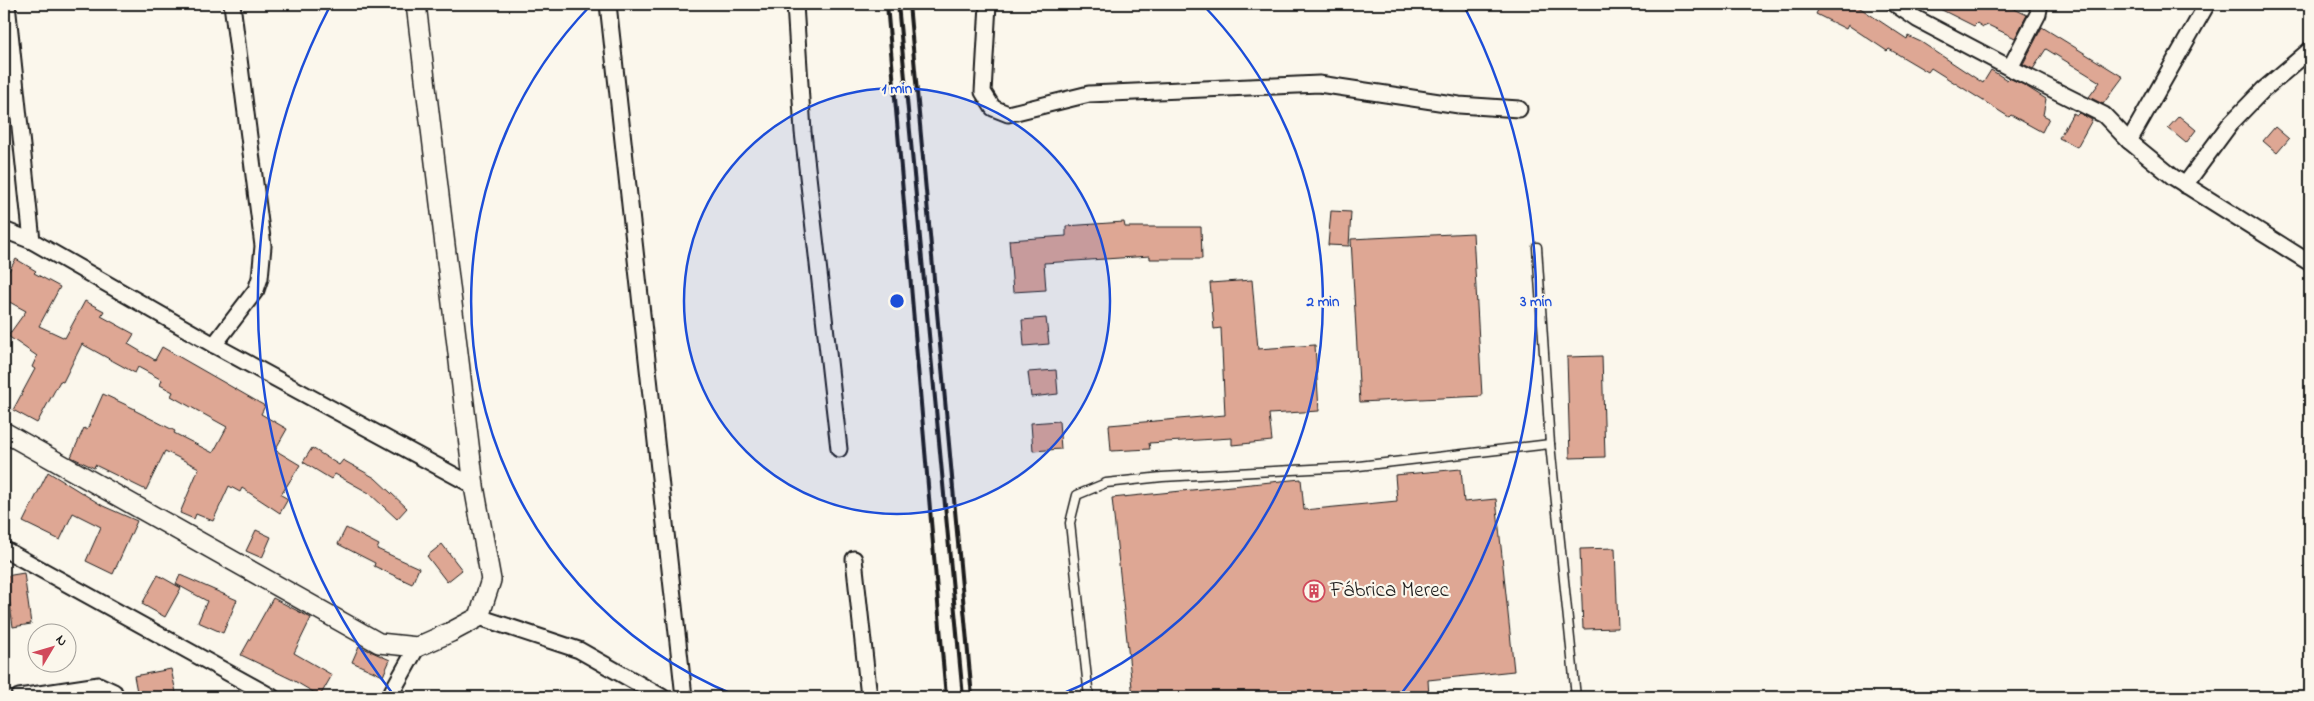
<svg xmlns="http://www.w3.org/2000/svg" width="2314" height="701" font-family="'Indie Flower',sans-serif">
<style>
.building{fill:#dea794;stroke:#1c1c1c}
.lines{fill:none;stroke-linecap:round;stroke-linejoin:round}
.service-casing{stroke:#1c1c1c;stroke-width:11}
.minor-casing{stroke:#1c1c1c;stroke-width:19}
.tertiary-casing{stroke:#1c1c1c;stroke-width:22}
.service{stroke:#fbf7ec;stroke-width:8}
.minor{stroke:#fbf7ec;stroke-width:15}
.tertiary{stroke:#fbf7ec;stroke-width:19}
.rail{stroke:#1c1c1c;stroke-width:4}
.ring{fill:none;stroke:#1d4ed8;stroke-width:2.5}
.labels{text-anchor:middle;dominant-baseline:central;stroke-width:4.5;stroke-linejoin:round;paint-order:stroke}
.poi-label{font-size:21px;fill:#1c1c1c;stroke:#fbf7ec;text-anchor:start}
.centre{fill:#1d4ed8;stroke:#fbf7ec;stroke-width:2.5}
.ring-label{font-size:15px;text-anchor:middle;font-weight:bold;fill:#1d4ed8;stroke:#fbf7ec;stroke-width:4.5;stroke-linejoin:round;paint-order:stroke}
</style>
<rect width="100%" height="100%" fill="#fbf7ec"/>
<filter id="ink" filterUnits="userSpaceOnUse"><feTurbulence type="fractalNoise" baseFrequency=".02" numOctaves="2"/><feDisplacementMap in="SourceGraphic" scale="10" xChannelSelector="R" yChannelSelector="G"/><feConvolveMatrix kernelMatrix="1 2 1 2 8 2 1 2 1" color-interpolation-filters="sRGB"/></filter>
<g filter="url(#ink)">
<g class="building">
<path d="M1821,4H1854L1907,39L1908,36L1921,42L1983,83L1991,70L2007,80L2009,78L2024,85L2046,99L2043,115L2049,118L2042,132L2011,115L2009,117L1931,68L1928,72L1889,49L1887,51L1848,25L1846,29L1816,14Z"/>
<path d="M1930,4H2004L2027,15L2015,38L1988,25L1983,27L1977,23L1974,26Z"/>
<path d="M2042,27L2123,77L2103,104L2089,97L2100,82L2046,49L2033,69L2023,64Z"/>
<path d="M2073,113L2077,115L2079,113L2092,120L2077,147L2059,138Z"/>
<path d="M2179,116L2196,130L2186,143L2168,128Z"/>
<path d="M2275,127L2289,139L2277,153L2263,141Z"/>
<path d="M1331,211L1351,212L1349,246L1328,245Z"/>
<path d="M1124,222L1125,227H1201L1202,259H1150V256L1044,263L1046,290L1013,292L1009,240L1066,236V226Z"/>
<path d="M1473,233L1482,396L1360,402L1351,239Z"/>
<path d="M16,259L36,271L34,273L60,287L39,326L65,338L85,301L104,311L101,316L134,334L128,344L155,360L162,347L265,406L261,414L287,429L275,450L300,465L281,495L288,499L280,513L242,488L240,492L229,486L213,521L196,514L194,519L180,513L199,468L165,451L146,490L95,465L94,468L71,457L84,428L87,430L103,394L135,409L134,410L175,431L174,433L213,453L227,427L171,396L173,392L160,385L162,380L138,367L135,373L82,344L63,382L60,381L37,423L13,410L35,369L32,367L37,356L8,336L26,311L4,299V279Z"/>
<path d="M1252,280L1258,349L1315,345L1319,411L1269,414L1272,441L1232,445V438L1149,443L1150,449L1111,451L1109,425L1225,415L1221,328L1214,329L1210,283Z"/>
<path d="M1046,318L1049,344L1024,346L1022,320Z"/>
<path d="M1602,356L1605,457L1570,458L1567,357Z"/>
<path d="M1056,370L1058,394L1031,397L1028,372Z"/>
<path d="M1059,421L1061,449L1033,451L1031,423Z"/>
<path d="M312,448L339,465L343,460L375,478L407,508L397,519L369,493L335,474L331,479L303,462Z"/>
<path d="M1461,469L1464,502L1496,499L1514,671L1428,680L1429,697H1133L1112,498L1301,479L1304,510L1397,501L1395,475Z"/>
<path d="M48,472L103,506L137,521L113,574L86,561L101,527L73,513L60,540L23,522Z"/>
<path d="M346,528L379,545L377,549L419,568L412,584L374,566L375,563L338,544Z"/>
<path d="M256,530L271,537L262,558L246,551Z"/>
<path d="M442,544L462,570L447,582L427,556Z"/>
<path d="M1615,548L1618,628L1583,629L1580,549Z"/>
<path d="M24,573L31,624L13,627L6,576Z"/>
<path d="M158,575L181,588L165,617L142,604Z"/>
<path d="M180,575L237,600L223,633L198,622L207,601L176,584Z"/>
<path d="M273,598L311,618L294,653L332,675L320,696L291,679L241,655Z"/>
<path d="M359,646L390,660L383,676L352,662Z"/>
<path d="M171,669L177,697H138L134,676Z"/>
</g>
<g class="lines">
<g class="service-casing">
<g id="service">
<path d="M1537,247L1550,444L1576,697"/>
<path d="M1089,697L1070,523L1077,495L1106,483L1162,477L1350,467L1550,444"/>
</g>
</g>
<g class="minor-casing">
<g id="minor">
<path d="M7,4L32,241"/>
<path d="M608,4L684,697"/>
<path d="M795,4L803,132L839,449"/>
<path d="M988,4L983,92L993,108L1008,114L1089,94L1319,84L1459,105L1519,109"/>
<path d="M1895,4L1917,19L2010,68L2104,115L2129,141L2173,177L2310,263"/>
<path d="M2010,68L2038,14L2039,9L2036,4"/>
<path d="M2129,141L2207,4"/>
<path d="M2185,185L2230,124L2263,90L2310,50"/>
<path d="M4,230L32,241L214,345L474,486"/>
<path d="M214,345L256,290L260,278L263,246L232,4"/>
<path d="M4,549L272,697"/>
<path d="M854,559L869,697"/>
<path d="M479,617L579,650L662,697"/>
<path d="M19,697L99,685L114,692L116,697"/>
<path d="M389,697L417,647"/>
</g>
</g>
<g class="tertiary-casing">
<path id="tertiary" d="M4,432L379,643L417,647L451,632L479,617L491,580L474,486L416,4"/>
</g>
<use href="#service" class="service"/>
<use href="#minor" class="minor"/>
<use href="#tertiary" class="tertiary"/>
<g class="rail">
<path d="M887,4L946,697"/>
<path d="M898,4L963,697"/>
<path d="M909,4L972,697"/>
</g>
</g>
</g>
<circle cx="897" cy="301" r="213" fill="#1d4ed8" fill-opacity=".12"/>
<g class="ring">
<circle cx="897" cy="301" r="213"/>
<path d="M737 696A426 426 0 0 1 591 5M1203 5A426 426 0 0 1 1057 696"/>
<path d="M393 694A639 639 0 0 1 330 6M1464 6A639 639 0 0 1 1401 694"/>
</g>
<defs>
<g id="building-ring" transform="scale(1.125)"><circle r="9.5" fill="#fbf7ec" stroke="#d1495b" stroke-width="1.5"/><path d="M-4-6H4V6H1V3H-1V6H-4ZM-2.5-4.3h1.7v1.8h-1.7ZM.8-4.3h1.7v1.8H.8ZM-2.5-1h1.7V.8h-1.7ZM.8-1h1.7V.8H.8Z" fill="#d1495b"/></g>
</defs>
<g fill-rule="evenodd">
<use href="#building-ring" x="1314" y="591"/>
</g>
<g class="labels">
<g class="poi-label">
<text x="1330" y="591">Fábrica Merec</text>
</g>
</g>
<circle cx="897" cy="301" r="8" class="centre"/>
<g class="ring-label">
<text x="897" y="93">1 min</text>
<text x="1323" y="306">2 min</text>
<text x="1536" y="306">3 min</text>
</g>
<rect width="2314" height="701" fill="none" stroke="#fbf7ec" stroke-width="20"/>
<rect x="10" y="10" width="2294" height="681" fill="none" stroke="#1c1c1c" stroke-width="2" filter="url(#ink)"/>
<g transform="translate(52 648) rotate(52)"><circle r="24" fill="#fbf7ec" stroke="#a29f99"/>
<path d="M0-4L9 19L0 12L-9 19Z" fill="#d1495b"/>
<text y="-8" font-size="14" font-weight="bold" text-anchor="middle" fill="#1c1c1c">N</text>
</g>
</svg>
